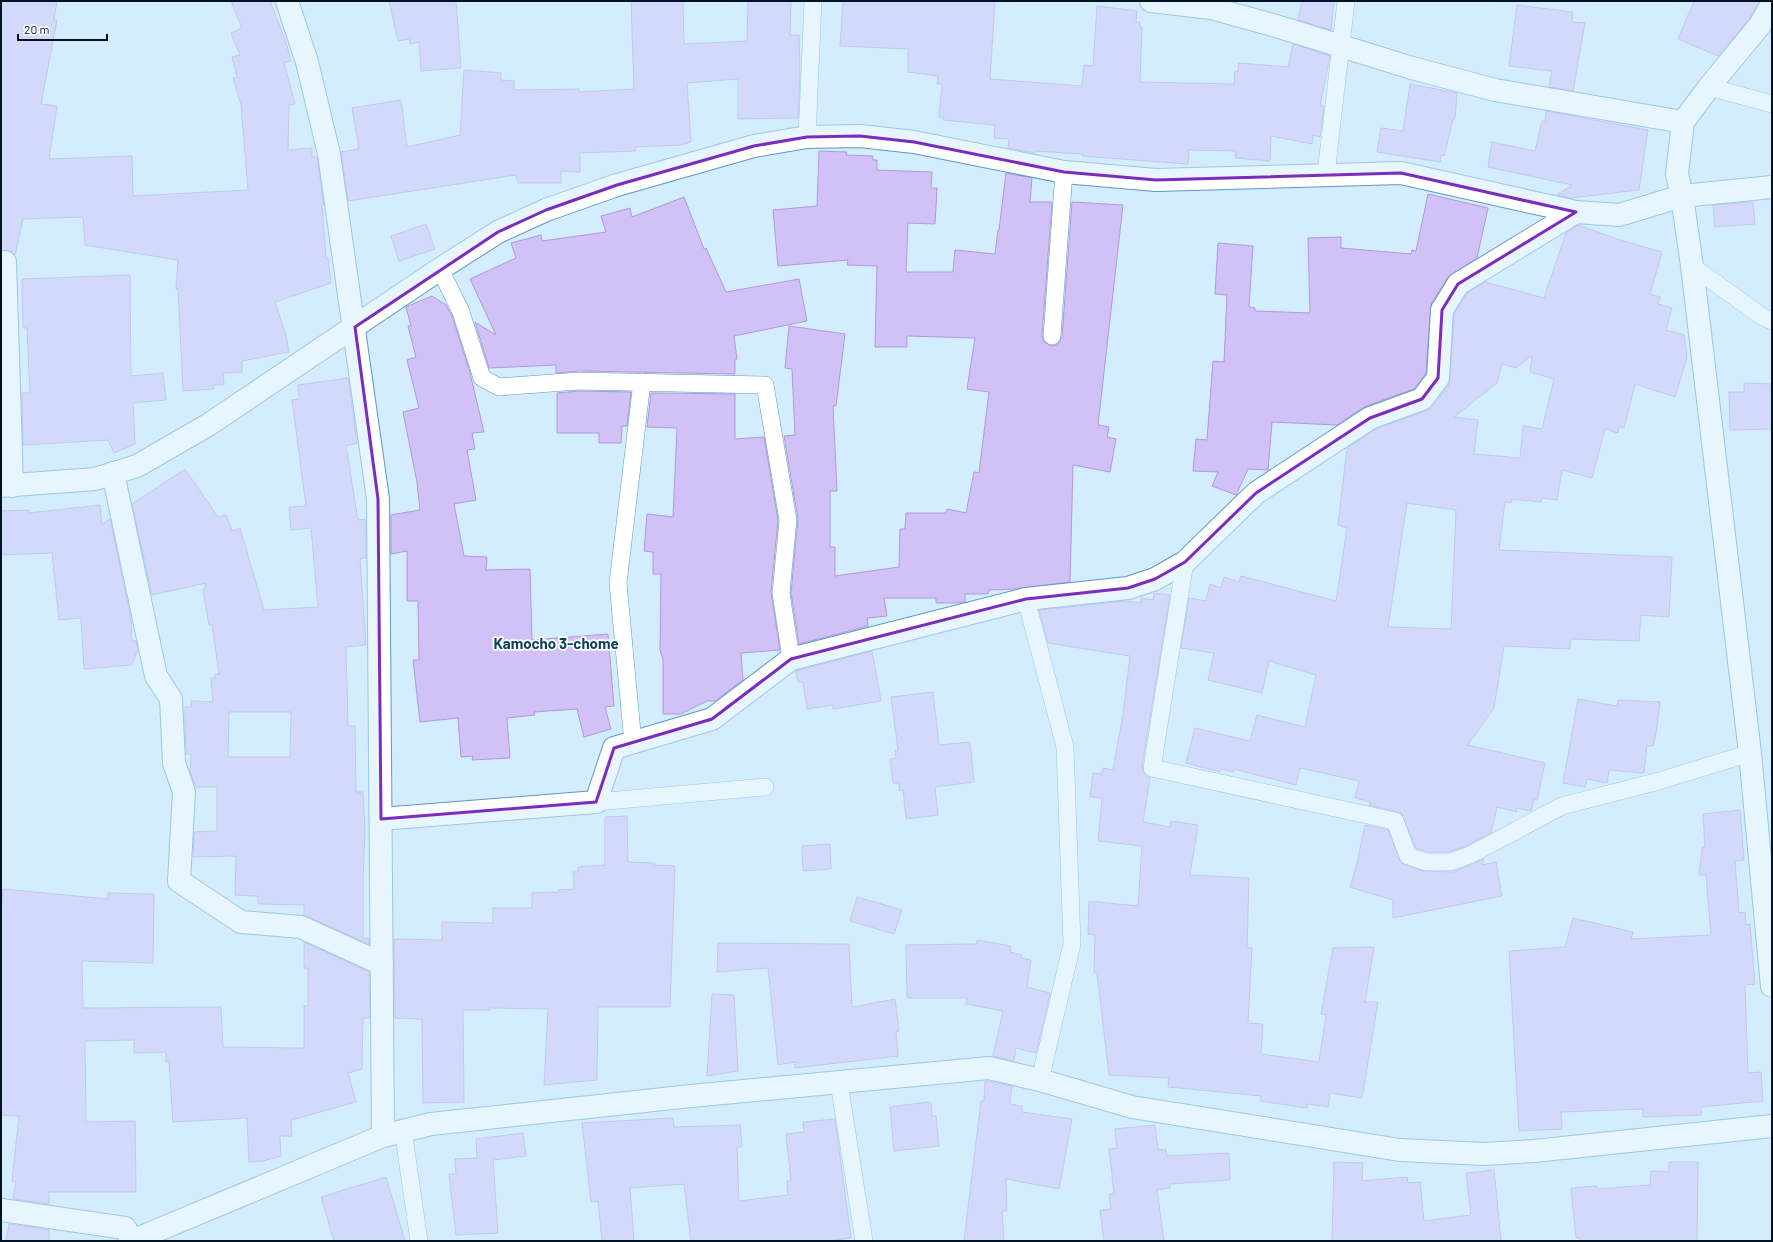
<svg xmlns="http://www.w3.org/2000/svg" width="1773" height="1242" font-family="Barlow,sans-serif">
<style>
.building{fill:#d1c1f7;stroke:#ad9bd9;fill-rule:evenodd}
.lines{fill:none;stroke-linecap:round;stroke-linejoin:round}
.service-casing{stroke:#589ac3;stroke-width:18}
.minor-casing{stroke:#589ac3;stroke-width:24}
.service{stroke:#fff;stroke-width:17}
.minor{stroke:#fff;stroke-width:22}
.marked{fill:none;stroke:#7b2cbf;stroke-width:3;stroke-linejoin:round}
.labels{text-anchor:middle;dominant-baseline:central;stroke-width:3.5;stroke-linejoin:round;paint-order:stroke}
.neighbourhood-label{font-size:15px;font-weight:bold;fill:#0c425e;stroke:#fff}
</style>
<rect width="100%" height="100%" fill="#d3ecfe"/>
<g class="building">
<path d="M1,1H57L54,20H57L41,104L57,106L49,159L132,156L133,196L248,190L241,105L233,78L237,77L232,57L240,55L231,33L242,28L231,1H270L286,42L291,61L284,63L295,104L289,105L288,150L312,148V157H317L324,205H322L326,258H328L331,283L275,302L286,335L289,352L242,361V372L223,373L224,385H213L214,389L183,391L178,288L176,289L178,260L85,245L83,217L23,219L15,255L11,251H1Z"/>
<path d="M389,1H456L461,68L421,71L419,42L410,44L409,39L398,41Z"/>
<path d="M631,1H683L684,44L747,41L748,1H791L790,35H799L800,71L798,118L738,119V79L687,83L691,142L681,145L635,147L636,151L580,153V172L561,171V183H518L516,175L348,201L341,152L359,149L352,108L401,100L407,147L460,135L464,70L501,73V80L514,81V90L579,89V92L634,89Z"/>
<path d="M843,1H995L990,79L1082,86L1084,65L1093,66L1097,6L1137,11L1136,22H1140V27H1142L1140,82L1234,84L1235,71H1238L1239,63L1288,67L1293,44L1330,56L1320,105L1324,106L1320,137L1313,135L1312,144L1271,136L1270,161L1235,158L1236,151L1189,150L1188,164L1082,156V154L1035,151V153L1008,148L1009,139L994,138L995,125L943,120V117H939L942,84H937L938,76L908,72V49L840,46Z"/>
<path d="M1302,1H1334L1331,30L1298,20Z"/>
<path d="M1694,1H1759L1750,18L1718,56L1678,39Z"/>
<path d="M1517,5L1573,12L1572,22L1585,23L1573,91L1549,87L1552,71L1509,66Z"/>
<path d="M1410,84L1457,93L1455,119H1453L1444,156L1441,155L1440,162L1377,152L1381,128L1403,131Z"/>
<path d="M1546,111L1648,130L1639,190L1570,198L1557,195L1572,185L1488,167L1492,142L1535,151L1542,121H1545Z"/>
<path d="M819,151L847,152L846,155L873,156V160H877V170L932,172L931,188H937L935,224L908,223L906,272H953L955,250L995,254L998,230H999L1006,173L1032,178L1030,202H1052L1042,335L1043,341L1051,346L1057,345L1062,337L1072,202L1123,205L1098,425L1109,427L1107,437L1116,439L1110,472L1073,465L1070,582L1014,589L989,590L988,594H965V602L958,603H936V598H884L887,616L867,618L868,626L799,644L791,593L798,519L784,436L795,435L792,369L785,368L789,326L845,334L836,406H833L837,491H830V547H835V576L899,567L900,529H905L906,513H946L947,509L966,513L974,472L979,473L989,392L967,389L975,338L907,336V347H875L877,266L847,265L848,260L778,266L773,210L817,206Z"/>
<path d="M1428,194L1488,208L1477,258L1448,277L1431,304L1426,373L1414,389L1366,406L1337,425L1272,422L1268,470L1248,469L1236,495L1212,486L1218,472L1193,471L1196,439L1207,440L1213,361L1224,362L1227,295L1215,294L1218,243L1253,246L1249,307L1255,308V311L1310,313L1308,238L1341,237V248L1411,254L1412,250L1416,251Z"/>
<path d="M684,197L704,249L706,248L726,292L799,279L807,321L734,336L737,359L735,360V374L579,371L556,373V365L489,368L475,322L496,335L470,279L516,258L511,243L541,235L542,241L606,232L601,216L630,208L632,217Z"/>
<path d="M1753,202L1755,224L1715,227L1713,205Z"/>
<path d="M426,224L435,249L399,261L391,236Z"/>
<path d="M1578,225L1623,241L1662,252L1650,294L1660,297L1658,304L1672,308L1666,330L1684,335L1687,358L1675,397L1635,384L1624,428L1619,426L1618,433L1605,429L1592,478L1562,470L1557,500L1542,498L1541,502L1512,499L1511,503L1505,502L1499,550L1672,557L1669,617L1641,615L1639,641L1571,639L1570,649L1504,646L1494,708L1468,745L1545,763L1537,800L1534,799L1531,811L1516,808L1517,812L1497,807L1491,833L1466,846L1448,852H1428L1416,848L1401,813L1369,805L1370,802L1355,798L1359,781L1300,768L1296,785L1234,769V772L1221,769L1220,772L1186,763L1195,728L1250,741L1257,715L1305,727L1316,675L1269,661L1262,693L1208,680L1214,653L1181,648L1189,598L1206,601L1210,584L1221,588L1224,577L1239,582L1241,576L1336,601L1347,528L1338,525L1347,448L1376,429L1426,411L1432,407L1448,386L1450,379L1454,314L1467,293L1485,282L1544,298L1566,233ZM1532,355L1530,372L1554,379L1542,429L1523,426L1520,458L1474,454L1478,420L1454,417L1497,383L1502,364L1516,368ZM1407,503L1456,510L1451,629L1388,627Z"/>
<path d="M130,275L131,376L163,373L166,400L133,403L135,444L114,453L108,440L23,445L22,393H30L27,328H23L22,279Z"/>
<path d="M432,296L446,305L452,316L469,369L484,432L472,433L475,449L467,450L476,500L454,504L464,556L487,557L486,570L530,569L532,640L608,634L614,706L605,707L611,729L584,737L577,709L534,712L535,715L507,718L510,758L472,760L473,756L461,757L458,718L420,722L413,660H419L418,601H407V551L391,554V515L420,510L417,482L403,412L419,408L407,360L416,357L408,326H411L406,307Z"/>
<path d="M348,378L357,443L346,446L358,520L366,519V558L360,559L366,645L346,647L348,726H355L356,792H363L365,830L363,879V938H369V944L304,915V905L258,904V896L235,895L236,856L193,857L194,832L217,831V787H196L190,772L191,754H186L185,722V707H191V701L213,702L211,678H215V674H219L212,625H209L203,591L206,583L152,595L132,504L185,469L218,517L226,515L232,531L240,528L264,610L318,607L311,528L291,530L289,507L306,506L292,400L299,399L298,385ZM229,712H291L290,757H228Z"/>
<path d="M1744,383L1772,384V429L1730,430L1729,392H1744Z"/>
<path d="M579,391L631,392L627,426H622L621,443H599V433H557V393Z"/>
<path d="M651,393L735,394V439L764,437L778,520L771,592L780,650L741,653L743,680L715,701H707L681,714H663V659L660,650L661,574H653V552L644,551L647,514L673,517L677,428L647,427Z"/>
<path d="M100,505L102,524L110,519L131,619L132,641H136L138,649L132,665L84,669L81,618L59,620L52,553L1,555V511L29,510V513Z"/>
<path d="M1154,593L1170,595L1142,766L1143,772L1150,778L1143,822L1170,827L1171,821L1198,825L1190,875L1249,878L1247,948H1252L1248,1023L1263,1024L1261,1054L1319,1062L1326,1015L1321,1014L1333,948L1374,947L1365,1002H1378L1362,1098L1330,1093L1328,1107L1308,1104L1307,1108L1260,1101L1261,1096L1168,1087L1169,1078L1109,1075L1097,973L1094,972L1095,935L1088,934L1089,901L1138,906L1142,846L1098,841L1102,798L1090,797L1093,773L1102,774L1103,768L1113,770L1123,714L1130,656L1048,643L1039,610L1126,601L1141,603V598L1153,600Z"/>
<path d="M872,651L881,701L833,709V705L807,709L803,682H798L796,671Z"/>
<path d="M933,692L939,745L970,742L974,782L935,787L938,815L906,819L903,790L899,791V783H893L890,759L896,758L895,751L898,750L891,697Z"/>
<path d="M1578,699L1617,706L1618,700L1660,702L1656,734L1653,746H1647L1644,773L1609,770L1607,783L1587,779L1585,787L1563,783Z"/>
<path d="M1740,810L1744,860L1735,861L1739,913L1745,912L1746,925L1750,924L1755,984L1745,985L1748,1073L1761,1072L1763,1101L1701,1107V1115L1643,1117V1109L1561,1112L1562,1129L1519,1131L1509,951L1565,947L1573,918L1633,932L1631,939L1711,935L1706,875H1699L1702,848L1705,847L1703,814Z"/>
<path d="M627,816L628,862L655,863V865L675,866L670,1007H598L597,1080L544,1085L548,1009L490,1008V1010H463L464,1102L423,1103L422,1019L395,1018L394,939L442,940V922L493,923V908H532V893L559,892L558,890L574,889L573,872H578V867L605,865V817Z"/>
<path d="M1365,825L1388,830L1401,863L1423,871L1453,872L1484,859L1482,865L1496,862L1502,896L1393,918V900L1350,887L1356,867Z"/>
<path d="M830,844L831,869L803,871L802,846Z"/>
<path d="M3,889L108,899V893L154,894L153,963L82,961L83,1008L221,1007L223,1047L304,1048V1006H308V968H304V942L369,972L370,1018H363L362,1069L348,1073L356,1102L291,1120L292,1136H280L281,1156L263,1161L249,1162L247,1118L173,1122L169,1062H166V1052L134,1053V1040L85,1041L86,1122L135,1121L136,1192H49V1204L13,1199L16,1182L12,1181L19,1116L1,1115V909Z"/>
<path d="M857,897L902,910L894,934L850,921Z"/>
<path d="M977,940L1011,946L1010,952L1022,955L1021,958L1031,960L1027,987L1050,993L1036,1053L1016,1048L1014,1061L993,1056L1003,1011L966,1004L967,998H907L906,945L976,944Z"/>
<path d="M718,943L849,944L852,1007L895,999L899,1031L896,1032L898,1056L795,1068V1062L778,1065L768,968L717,972Z"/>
<path d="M712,994L734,995L738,1071L707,1076Z"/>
<path d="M985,1081L1012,1086L1010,1104L1022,1106V1112L1072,1119L1059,1189L1006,1179L1007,1211H1002L1004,1241H964L981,1101H984Z"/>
<path d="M928,1102L931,1103L932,1116H936L939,1146L894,1151L890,1107Z"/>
<path d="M673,1118L674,1127L740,1125L742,1147H737L739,1201L788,1195L787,1181H791L786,1134L804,1132L803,1122L835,1119L851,1238L828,1241H691L684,1184L630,1188L634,1241H602L598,1201L591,1202L582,1123Z"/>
<path d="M1155,1125L1158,1150L1166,1149L1167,1156L1229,1153L1230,1180L1170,1184V1188L1157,1190L1164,1241H1104L1100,1210L1111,1209L1109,1194L1114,1193L1109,1149L1117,1148L1115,1129Z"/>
<path d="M523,1133L526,1156L493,1160L498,1233L456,1235L449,1174H456L455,1159L477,1158L476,1139Z"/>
<path d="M1334,1162L1363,1163L1362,1181L1407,1177L1408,1183L1420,1182L1424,1221L1471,1215L1466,1173L1494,1170L1501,1241H1332Z"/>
<path d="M1669,1162H1698L1697,1241H1581L1580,1238H1576L1571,1188L1597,1186V1189L1650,1185L1651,1171L1669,1172Z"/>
<path d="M386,1177L405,1241H334L321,1197Z"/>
<path d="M9,1224L49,1230V1241H6Z"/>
</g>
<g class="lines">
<g class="service-casing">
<g id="service">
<path d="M1709,87L1772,104"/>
<path d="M807,137L813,1"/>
<path d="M1326,174L1346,1"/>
<path d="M1692,266L1761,316L1772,321"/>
<path d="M440,269L461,312L482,378L499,387L579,381L765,385L788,520L781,593L791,659"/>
<path d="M1052,336L1064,172"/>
<path d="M1185,562L1152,768L1395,821L1408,856L1426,862H1450L1470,855L1562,806L1659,781L1750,753"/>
<path d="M1026,599L1065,747L1072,944L1040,1080"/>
<path d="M633,743L618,583L642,382"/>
<path d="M596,802L765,787"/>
<path d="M839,1083L864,1241"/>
<path d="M403,1130L419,1241"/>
</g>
</g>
<g class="minor-casing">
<g id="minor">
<path d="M287,1L307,62L329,154L378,499L383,1136"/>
<path d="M1151,1L1211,8L1276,26L1412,68L1495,90L1683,122"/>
<path d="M1772,4L1760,25L1709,87L1683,122L1677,174L1682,196L1692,266L1750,753L1772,986"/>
<path d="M5,262L12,486"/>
<path d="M113,473L156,676L171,699L174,763L184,792L179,881L241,922L301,927L382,964"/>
<path d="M1,486L95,479L137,466L208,425L440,269L498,232L546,210L617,185L754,146L807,137L860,136L914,142L1064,172L1156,180L1401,173L1576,212L1619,215L1682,196L1772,187"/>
<path d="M381,819L596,802L614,748L712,719L791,659L1026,599L1128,588L1155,579L1185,562L1256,493L1370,418L1422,399L1438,378L1442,310L1458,284L1576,212"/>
<path d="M1,1210L125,1228L133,1241"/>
<path d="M132,1241L383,1136L431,1124L691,1096L989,1068L1040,1080L1132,1107L1400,1150L1483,1154L1534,1151L1772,1126"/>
</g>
</g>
<use href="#service" class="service"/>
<use href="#minor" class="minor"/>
</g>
<path d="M0 0H1773V1242H0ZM860,136L914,142L1064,172L1156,180L1401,173L1576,212L1458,284L1442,310L1438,378L1422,399L1370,418L1256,493L1185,562L1155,579L1128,588L1026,599L791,659L712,719L614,748L596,802L381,819L378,499L355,327L498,232L546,210L617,185L754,146L807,137Z" fill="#d3ecfe" fill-opacity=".55" fill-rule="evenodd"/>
<path class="marked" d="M860,136L914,142L1064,172L1156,180L1401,173L1576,212L1458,284L1442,310L1438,378L1422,399L1370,418L1256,493L1185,562L1155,579L1128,588L1026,599L791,659L712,719L614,748L596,802L381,819L378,499L355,327L498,232L546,210L617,185L754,146L807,137Z"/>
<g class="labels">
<g class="neighbourhood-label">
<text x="556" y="643">Kamocho 3-chome</text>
</g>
</g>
<rect width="1773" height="1242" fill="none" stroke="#001322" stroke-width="4"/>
<path d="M18 34v6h89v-6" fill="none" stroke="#001322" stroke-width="2"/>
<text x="24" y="34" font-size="12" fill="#001322" stroke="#ffffff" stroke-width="3" paint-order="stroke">20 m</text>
</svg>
